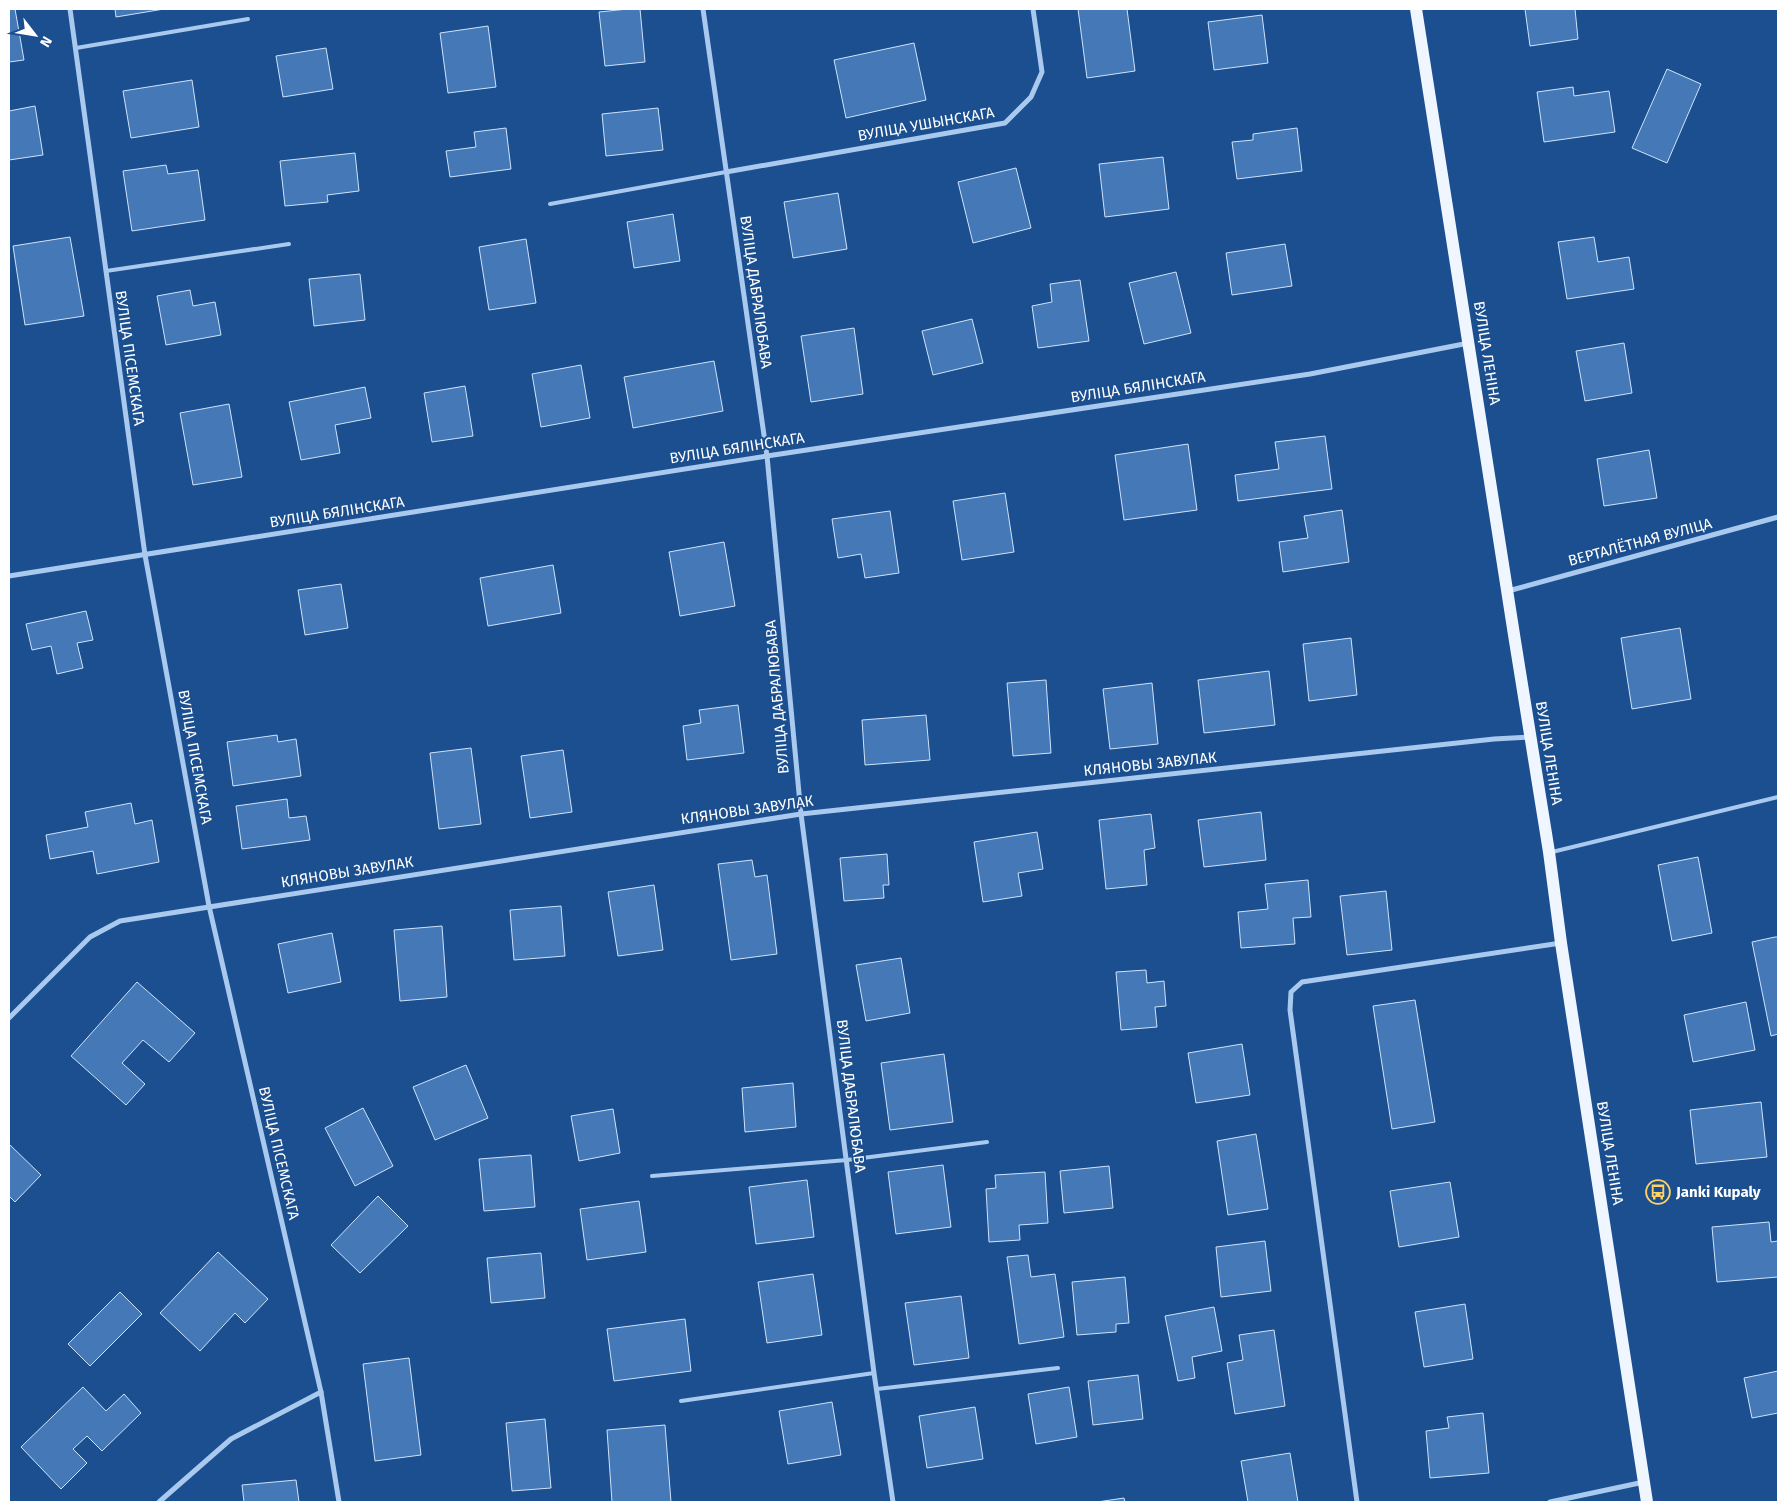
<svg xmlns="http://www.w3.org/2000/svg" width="1787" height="1511" font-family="'Fira Sans',sans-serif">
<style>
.building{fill:#4478b7;stroke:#cfe3fa}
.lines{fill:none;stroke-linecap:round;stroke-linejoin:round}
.lane{stroke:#a9c9ee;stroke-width:4}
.street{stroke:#a9c9ee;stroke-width:5}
.primary{stroke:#f0f6ff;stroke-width:12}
.labels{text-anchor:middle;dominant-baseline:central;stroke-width:4;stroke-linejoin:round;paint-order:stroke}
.street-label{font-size:15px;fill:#fff;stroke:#1b4f8f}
.poi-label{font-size:15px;font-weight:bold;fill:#fff;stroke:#1b4f8f;text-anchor:start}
</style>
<rect width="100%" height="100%" fill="#1b4f8f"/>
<g class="building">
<path d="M9,9H15L24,60L9,62Z"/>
<path d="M115,9H164L116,17Z"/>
<path d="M628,9H640L645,62L605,66L599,12Z"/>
<path d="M1078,9H1127L1135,71L1087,78Z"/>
<path d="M1525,9H1575L1578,39L1530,46Z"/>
<path d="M1262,15L1268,63L1214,70L1208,22Z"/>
<path d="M488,26L496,87L448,93L440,33Z"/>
<path d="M914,43L926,100L846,118L834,60Z"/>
<path d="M326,48L333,89L283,97L276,56Z"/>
<path d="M1667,69L1701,84L1667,163L1632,148Z"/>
<path d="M192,80L199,127L131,138L123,91Z"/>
<path d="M1573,87L1574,96L1609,91L1615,132L1544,142L1537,92Z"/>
<path d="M35,106L43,155L9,160V111Z"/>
<path d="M658,108L663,150L606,156L602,114Z"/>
<path d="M506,128L511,169L450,177L446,151L476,147L474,132Z"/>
<path d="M1297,128L1302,171L1237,179L1232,142L1253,140V134Z"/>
<path d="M355,153L359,191L327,195L328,202L285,206L280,161Z"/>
<path d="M1163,157L1169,209L1105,217L1099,164Z"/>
<path d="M166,165L168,174L198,170L205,220L132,231L123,171Z"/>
<path d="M1016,168L1031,228L973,243L958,182Z"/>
<path d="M838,193L847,249L793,258L784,202Z"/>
<path d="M673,214L680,261L634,268L627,222Z"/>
<path d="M70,237L84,316L25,325L13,246Z"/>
<path d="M1594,237L1598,262L1629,257L1634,289L1567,299L1558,242Z"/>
<path d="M526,239L536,303L489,310L479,247Z"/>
<path d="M1285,244L1292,286L1232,295L1226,253Z"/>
<path d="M1176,272L1191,333L1144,344L1129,283Z"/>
<path d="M360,274L365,320L314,326L309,279Z"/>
<path d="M1080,280L1089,341L1038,348L1032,306L1052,302L1050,284Z"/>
<path d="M190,290L193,306L215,302L221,335L166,345L157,296Z"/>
<path d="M972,319L983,363L933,375L922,331Z"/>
<path d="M854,328L863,394L811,402L801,336Z"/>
<path d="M1624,343L1632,393L1585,401L1576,351Z"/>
<path d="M714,361L723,411L633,428L624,377Z"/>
<path d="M581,365L590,418L541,427L532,374Z"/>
<path d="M465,386L473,436L432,442L424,393Z"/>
<path d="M365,387L371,418L335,425L340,453L301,460L289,402Z"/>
<path d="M229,404L242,477L193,485L180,413Z"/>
<path d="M1325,436L1332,489L1238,501L1235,475L1279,469L1275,442Z"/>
<path d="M1188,444L1197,510L1124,520L1115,455Z"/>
<path d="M1649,450L1657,498L1604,506L1597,459Z"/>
<path d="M1005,493L1014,552L962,560L953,501Z"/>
<path d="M1342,510L1349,562L1283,572L1279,542L1308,538L1304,516Z"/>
<path d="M890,511L899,573L865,578L861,554L838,558L832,519Z"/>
<path d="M724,542L735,606L680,616L669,552Z"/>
<path d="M553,565L561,613L488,626L480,578Z"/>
<path d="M341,584L348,628L305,635L298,590Z"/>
<path d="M86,611L93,640L77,643L83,668L57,674L51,646L32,650L26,624Z"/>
<path d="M1680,628L1691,699L1632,709L1621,638Z"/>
<path d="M1351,638L1357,695L1309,701L1303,644Z"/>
<path d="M1269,671L1275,725L1204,733L1198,680Z"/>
<path d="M1046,680L1051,753L1013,756L1007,683Z"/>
<path d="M1152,683L1158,744L1110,749L1103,689Z"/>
<path d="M738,705L744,753L687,760L683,726L701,723L699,710Z"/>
<path d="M926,715L930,760L865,765L862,720Z"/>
<path d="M277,735L278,742L296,739L301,776L233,786L227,742Z"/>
<path d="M471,748L481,824L439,829L430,753Z"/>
<path d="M563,750L572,812L530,818L521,756Z"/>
<path d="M287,799L289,818L306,816L310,840L242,849L236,806Z"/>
<path d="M131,803L135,824L152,820L159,862L97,874L93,851L50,859L46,835L88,827L85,812Z"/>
<path d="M1261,812L1266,860L1204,867L1198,820Z"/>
<path d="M1151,814L1155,848L1144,850L1147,885L1106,889L1099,820Z"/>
<path d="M1037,832L1043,869L1018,873L1022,896L983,902L974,842Z"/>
<path d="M887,854L889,885H883L884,898L844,901L840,858Z"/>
<path d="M1698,857L1712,933L1672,941L1658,865Z"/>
<path d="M752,860L755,877L767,875L777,954L731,960L718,864Z"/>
<path d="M1308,880L1311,917L1293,918L1295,944L1241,948L1238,912L1268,909L1265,884Z"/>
<path d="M654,885L663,950L618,956L608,892Z"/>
<path d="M1386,891L1392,950L1347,955L1340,896Z"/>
<path d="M561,906L565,956L514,960L510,910Z"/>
<path d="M442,926L447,997L400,1001L394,930Z"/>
<path d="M332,933L341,982L288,993L278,944Z"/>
<path d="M1775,937H1778V1034L1771,1036L1752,942Z"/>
<path d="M901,958L910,1013L866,1021L856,965Z"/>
<path d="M1146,970L1147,983L1164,981L1166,1006L1155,1007L1157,1027L1121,1030L1116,972Z"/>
<path d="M137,982L195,1033L169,1062L143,1040L122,1063L145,1084L126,1105L71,1056Z"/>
<path d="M1415,1000L1435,1122L1392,1129L1373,1006Z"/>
<path d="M1746,1002L1755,1050L1693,1062L1684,1015Z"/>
<path d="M1242,1044L1250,1095L1196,1103L1188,1053Z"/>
<path d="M944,1054L953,1122L890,1130L881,1063Z"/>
<path d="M466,1065L488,1118L435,1140L413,1087Z"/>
<path d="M793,1083L796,1127L745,1132L742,1088Z"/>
<path d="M1761,1102L1767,1157L1696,1164L1690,1110Z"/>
<path d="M363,1108L393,1166L355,1186L325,1128Z"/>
<path d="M613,1109L620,1153L579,1161L571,1116Z"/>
<path d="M1256,1134L1268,1209L1228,1215L1217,1141Z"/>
<path d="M9,1144L41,1175L15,1202L9,1196Z"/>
<path d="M531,1155L535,1207L484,1211L479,1159Z"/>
<path d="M943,1165L951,1227L896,1234L888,1172Z"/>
<path d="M1109,1166L1113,1208L1064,1213L1060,1171Z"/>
<path d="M1045,1172L1048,1223L1019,1225L1020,1240L989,1242L986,1189L996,1188L995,1175Z"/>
<path d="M807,1180L814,1237L756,1244L749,1187Z"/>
<path d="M1450,1182L1459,1237L1399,1247L1390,1191Z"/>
<path d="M378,1196L408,1226L360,1273L331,1245Z"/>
<path d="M639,1201L646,1252L587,1260L580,1209Z"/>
<path d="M1769,1222L1771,1242L1778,1241V1277L1717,1282L1712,1227Z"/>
<path d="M1265,1241L1271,1291L1221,1297L1216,1247Z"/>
<path d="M218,1252L268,1299L245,1323L235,1313L200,1351L160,1313Z"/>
<path d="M541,1253L545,1298L491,1303L487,1258Z"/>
<path d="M1028,1255L1031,1277L1055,1274L1064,1337L1019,1344L1007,1257Z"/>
<path d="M813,1274L822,1335L767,1343L758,1282Z"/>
<path d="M1125,1277L1129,1323L1116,1324V1332L1077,1335L1072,1282Z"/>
<path d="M120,1292L142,1314L90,1366L68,1344Z"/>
<path d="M961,1296L969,1358L914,1365L905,1303Z"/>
<path d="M1465,1304L1473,1359L1424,1367L1415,1312Z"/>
<path d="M1214,1307L1222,1351L1192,1357L1195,1378L1178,1381L1165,1316Z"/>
<path d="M685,1319L691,1371L614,1381L607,1329Z"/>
<path d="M1274,1330L1285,1406L1235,1414L1227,1363L1243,1360L1239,1335Z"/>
<path d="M409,1358L421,1455L375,1461L363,1364Z"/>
<path d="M1778,1371V1413L1752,1418L1744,1378Z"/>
<path d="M1138,1375L1143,1419L1093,1425L1088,1381Z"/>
<path d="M83,1387L106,1411L124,1394L141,1413L102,1451L87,1436L73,1449L87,1463L61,1489L21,1447Z"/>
<path d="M1069,1387L1077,1437L1036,1444L1028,1394Z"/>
<path d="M832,1402L841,1455L788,1464L779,1411Z"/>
<path d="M975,1407L983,1459L927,1468L919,1416Z"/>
<path d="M1483,1413L1489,1473L1430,1478L1426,1431L1449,1428L1447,1417Z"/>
<path d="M545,1419L551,1488L512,1491L506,1423Z"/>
<path d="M665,1425L671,1502H612L607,1430Z"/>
<path d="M1290,1453L1298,1502H1248L1241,1461Z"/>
<path d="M296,1480L299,1502H244L242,1485Z"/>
<path d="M1124,1498L1125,1502H1097Z"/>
</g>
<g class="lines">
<g class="lane">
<path d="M76,48L248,19"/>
<path d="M550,204L726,172"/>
<path d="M106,271L289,244"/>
<path d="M1552,852L1778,797"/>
<path d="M652,1176L847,1160L987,1142"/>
<path d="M877,1389L1058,1368"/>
<path d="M681,1401L874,1373"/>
</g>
<g class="street">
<path d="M70,9L145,555L209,906L321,1392L339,1502"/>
<path d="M703,9L767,456L801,814L874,1373L893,1502"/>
<path d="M726,172L1005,123L1031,97L1042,72L1033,9"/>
<path d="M9,576L767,456L1310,374L1469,343"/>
<path d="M1508,591L1778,517"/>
<path d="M9,1018L90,937L120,921L801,814L1494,739L1529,737"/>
<path d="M159,1502L231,1439L321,1392"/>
<path d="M1357,1502L1290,1010L1291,992L1302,982L1561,943"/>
<path d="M1550,1502L1644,1482"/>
</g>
<path class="primary" d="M1416,9L1515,641L1549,852L1561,943L1647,1502"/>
</g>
<defs>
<g id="bus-ring" transform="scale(1.25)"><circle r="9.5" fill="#1b4f8f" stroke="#ffd166" stroke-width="1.5"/><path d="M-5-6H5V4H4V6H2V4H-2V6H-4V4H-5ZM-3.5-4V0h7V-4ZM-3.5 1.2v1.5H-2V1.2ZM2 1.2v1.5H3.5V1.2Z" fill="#ffd166"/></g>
</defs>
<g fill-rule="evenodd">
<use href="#bus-ring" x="1658" y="1192"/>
</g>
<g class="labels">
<g class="street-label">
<text transform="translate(926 124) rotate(-10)">ВУЛІЦА УШЫНСКАГА</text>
<text transform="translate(756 292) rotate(82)">ВУЛІЦА ДАБРАЛЮБАВА</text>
<text transform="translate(1487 353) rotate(81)">ВУЛІЦА ЛЕНІНА</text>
<text transform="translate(130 358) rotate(82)">ВУЛІЦА ПІСЕМСКАГА</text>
<text transform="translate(1138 387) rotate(-9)">ВУЛІЦА БЯЛІНСКАГА</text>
<text transform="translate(737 448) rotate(-9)">ВУЛІЦА БЯЛІНСКАГА</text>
<text transform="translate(337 512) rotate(-9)">ВУЛІЦА БЯЛІНСКАГА</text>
<text transform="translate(1640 542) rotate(-15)">ВЕРТАЛЁТНАЯ ВУЛІЦА</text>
<text transform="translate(777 697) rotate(-95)">ВУЛІЦА ДАБРАЛЮБАВА</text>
<text transform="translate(1549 753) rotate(81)">ВУЛІЦА ЛЕНІНА</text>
<text transform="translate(195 757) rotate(80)">ВУЛІЦА ПІСЕМСКАГА</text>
<text transform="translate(1150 764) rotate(-6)">КЛЯНОВЫ ЗАВУЛАК</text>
<text transform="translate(747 810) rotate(-8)">КЛЯНОВЫ ЗАВУЛАК</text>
<text transform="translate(347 872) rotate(-9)">КЛЯНОВЫ ЗАВУЛАК</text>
<text transform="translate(851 1096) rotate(83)">ВУЛІЦА ДАБРАЛЮБАВА</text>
<text transform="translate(279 1153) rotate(77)">ВУЛІЦА ПІСЕМСКАГА</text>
<text transform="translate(1610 1153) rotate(81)">ВУЛІЦА ЛЕНІНА</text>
</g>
<g class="poi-label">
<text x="1676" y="1192">Janki Kupaly</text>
</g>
</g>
<rect width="1787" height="1511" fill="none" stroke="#ffffff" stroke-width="20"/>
<g transform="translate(35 35) rotate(121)" stroke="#1b4f8f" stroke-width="4" paint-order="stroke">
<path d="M0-4L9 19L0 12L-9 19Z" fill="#ffffff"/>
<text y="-8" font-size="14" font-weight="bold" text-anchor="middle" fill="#ffffff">N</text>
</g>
</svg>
